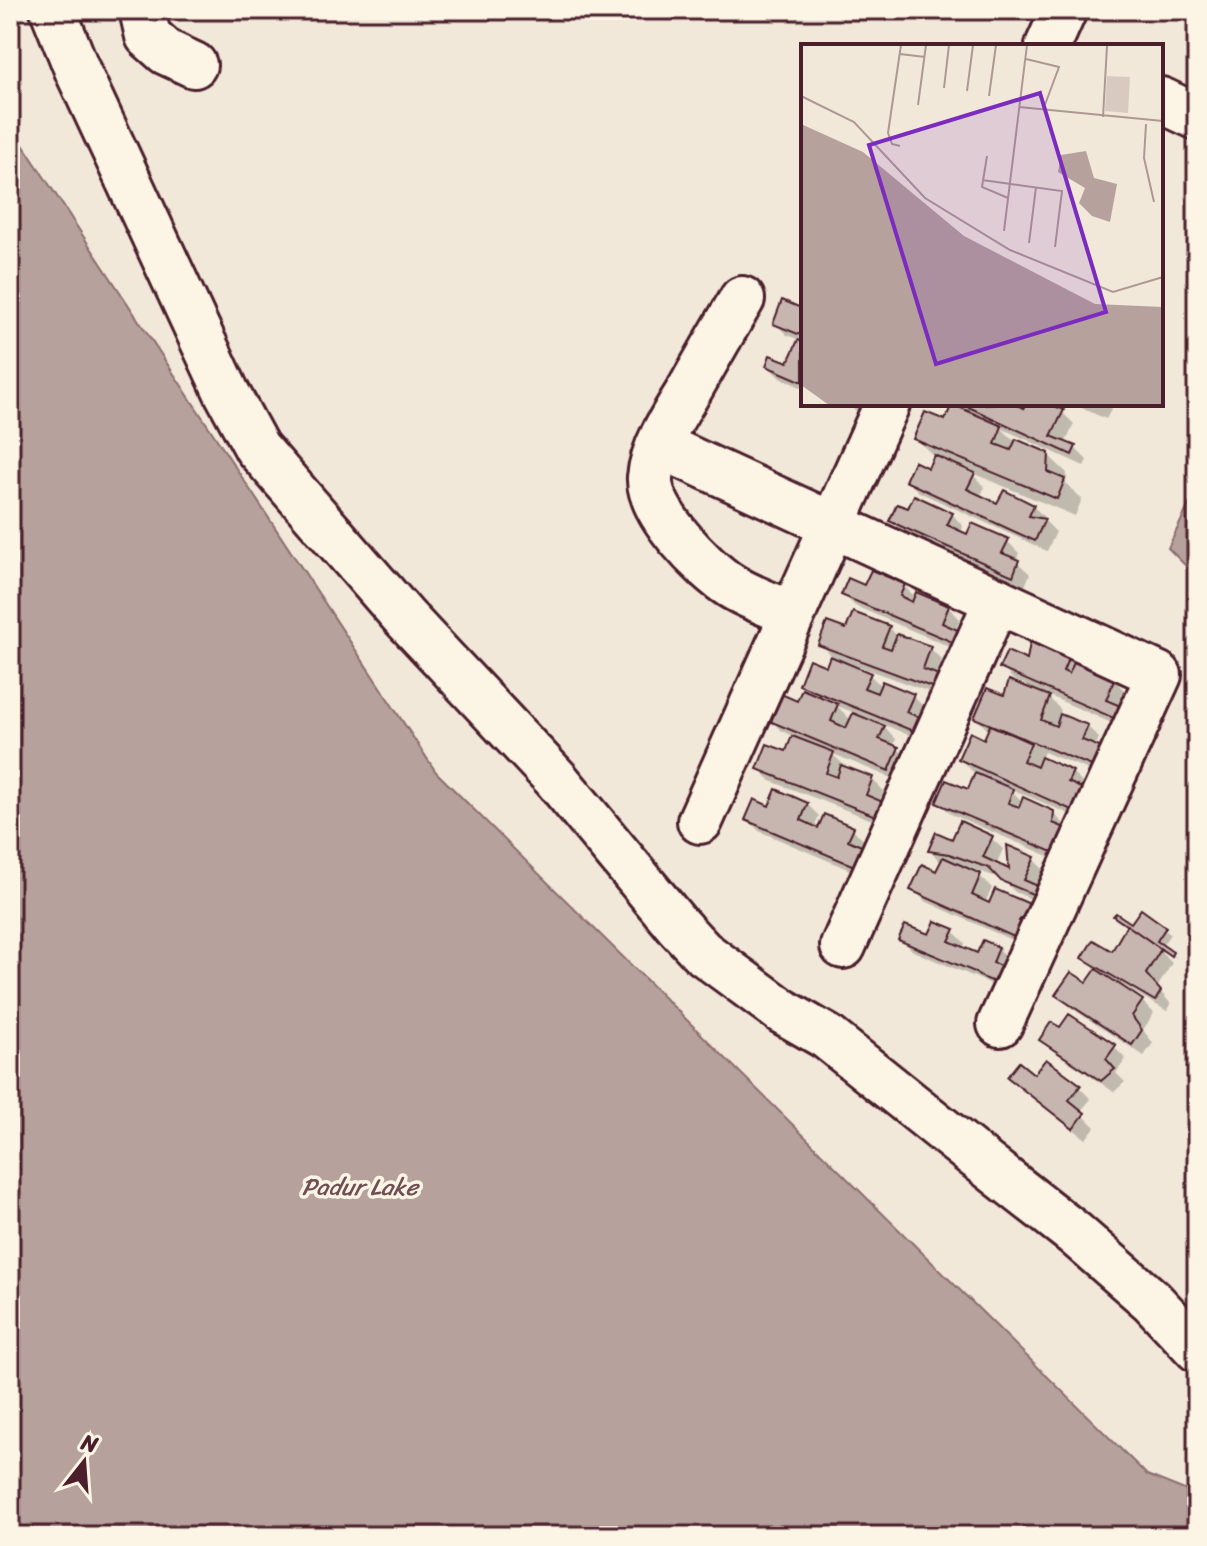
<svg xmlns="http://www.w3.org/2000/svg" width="1207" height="1546" font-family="Sriracha,sans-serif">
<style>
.water{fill:#b6a19c;stroke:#8b6d6f;stroke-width:2}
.shadow{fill:#0003;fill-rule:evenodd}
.building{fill:#c7b6af;stroke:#4a1f2b;stroke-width:2}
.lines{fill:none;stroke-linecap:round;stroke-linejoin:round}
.minor-casing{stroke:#4a1f2b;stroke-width:50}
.minor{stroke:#fcf5e5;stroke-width:44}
.labels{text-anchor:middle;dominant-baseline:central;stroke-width:7;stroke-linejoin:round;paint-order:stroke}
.water-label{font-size:24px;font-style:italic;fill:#704c53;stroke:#fcf5e5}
.inset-road{fill:none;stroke:#ae9894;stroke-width:2}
.view{fill:#7b2cbf;fill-opacity:0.15;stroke:#7b2cbf;stroke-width:4}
.inset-edge{fill:none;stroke:#4a1f2b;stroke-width:4}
</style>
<rect width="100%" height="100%" fill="#f1e8da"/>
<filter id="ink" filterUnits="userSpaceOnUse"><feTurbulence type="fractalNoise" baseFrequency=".0125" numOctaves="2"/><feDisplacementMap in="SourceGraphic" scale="16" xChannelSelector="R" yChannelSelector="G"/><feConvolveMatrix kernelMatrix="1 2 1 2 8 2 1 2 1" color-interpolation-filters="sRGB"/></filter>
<g filter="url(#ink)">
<g class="water">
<path d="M10,125L436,772L1147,1475L1197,1495V1536H10Z"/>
<path d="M1197,488V577L1168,548Z"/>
</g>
<g class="shadow">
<path d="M803,308V388L780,378L768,366L789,364L800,340L787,335L775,323L802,310Z"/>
<path d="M841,404H876L879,420Z"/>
<path d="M953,404H1046L1062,412L1074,424L1065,444L1075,448L1087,460L1084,466L1001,428L1017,443L1048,455L1067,473L1066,483L1082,499L1075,516L970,472L985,487L980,497L998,506H1033L1045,518L1044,520L1056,532L1047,551L919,492L907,481L929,470L935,457L915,438L946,423Z"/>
<path d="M1073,404H1108L1112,408L1106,419Z"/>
<path d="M909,511L952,514L963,526L961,533L968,536L1007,541L1019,553L1016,561L1030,574L1025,586L904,533L892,521Z"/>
<path d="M904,586L916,598L948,607L960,619L955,631L969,655L855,606L843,594L865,588Z"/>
<path d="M889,627L897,636L930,648L942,660L936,676L949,689L946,698L847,662L846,665L870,675L882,687L912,695L924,707L919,719L930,744L880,723L896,739L893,747L898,749L910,761L901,782L831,753L845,766L844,768L872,779L884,791L879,802L890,827L771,781L759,769L787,754L794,737L782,731L770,719L813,696L802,684L827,669L832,656L821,644L848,631ZM837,706L855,713L852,721Z"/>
<path d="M1069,656L1076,663L1114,680L1126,692L1119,708L1130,731L1045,694L1061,710L1059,716L1087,726L1099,738L1095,747L1106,777L1044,752L1041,759L1072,772L1083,784L1081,790L1088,822L1009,788L1023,802L1053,813L1065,825L1072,866L951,814L939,802L969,792L977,773L972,771L960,759L985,742L988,730L976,718L1005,697L1025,689L1027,685L1014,680L1002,668Z"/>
<path d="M807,804L819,816L814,828L853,829L864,841L861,848L871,879L759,831L748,819L770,808Z"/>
<path d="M991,838L1003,849L996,865L1011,872L1033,859L1045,871L1038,888L1047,906L1015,892L1002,879L965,866L963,869L980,876L992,888L985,903L1031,907L1038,952L925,901L913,889L937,874L942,863L930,851L953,841Z"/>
<path d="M1141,912L1170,934L1162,946L1177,959L1160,948L1158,949L1172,963L1157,988L1171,1004L1167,1011L1124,986L1122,989L1142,1001L1154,1013L1143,1030L1153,1043L1144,1056L1070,1007L1058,995L1088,984L1097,970L1085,958L1112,954Z"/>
<path d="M953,931L965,943L963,949L978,956L998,949L1010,961L993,987L989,983L913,951L901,939L930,937Z"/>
<path d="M1042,1039L1114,1047L1126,1059L1116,1073L1125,1082L1114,1092L1053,1051Z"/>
<path d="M1010,1077H1034L1079,1087L1091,1099L1080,1112L1095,1127L1086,1139L1021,1089Z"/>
</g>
<g class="building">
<path d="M782,300L801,308L803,303V336L773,324Z"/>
<path d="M798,340L803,342V382L766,366L770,355L788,362Z"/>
<path d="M952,404L1002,426L995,444L1011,450L1016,439L1049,453L1048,472L1065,479L1057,499L913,439L925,412L945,420Z"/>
<path d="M962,404H1014L1024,408V404H1050L1064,410L1051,436L1076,446L1072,455Z"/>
<path d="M934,455L975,473L967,489L997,503L1004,490L1034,505L1029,516L1045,519L1035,541L905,481L914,461L928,468Z"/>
<path d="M914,495L953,513L947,525L967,534L972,523L1009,539L1002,553L1019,560L1013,576L889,521L897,504L908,508Z"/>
<path d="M871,570L905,584L900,596L912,602L916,592L949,606L942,623L962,632L957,644L841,595L848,578L864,585Z"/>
<path d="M853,612L890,626L882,646L891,649L897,634L931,646L923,669L939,675L934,688L818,645L827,622L846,629Z"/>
<path d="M1031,637L1070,654L1063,671L1069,674L1075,660L1115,678L1106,700L1123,707L1118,720L999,668L1007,651L1027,660Z"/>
<path d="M830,656L871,673L864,688L877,693L882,681L914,694L906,712L924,719L918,733L799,685L809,659L826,666Z"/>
<path d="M1009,680L1050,696L1041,720L1056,726L1060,714L1088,725L1082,740L1102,748L1094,767L974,718L987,688L1004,695Z"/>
<path d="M802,689L838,704L831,721L846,728L853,713L885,726L879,739L899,747L889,771L767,720L779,693L797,701Z"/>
<path d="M990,725L1031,743L1023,761L1037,767L1041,757L1073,771L1068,782L1085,790L1076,812L958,759L970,732L984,739Z"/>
<path d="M792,736L834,752L826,773L837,777L841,765L873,777L866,795L883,802L878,817L757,769L767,744L786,751Z"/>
<path d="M975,773L1013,789L1008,803L1019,807L1023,797L1054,811L1053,823L1070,830L1060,855L936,803L946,780L968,789Z"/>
<path d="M776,789L808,803L801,820L818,828L824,814L854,827L848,840L868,849L859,868L745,820L754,799L769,806Z"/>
<path d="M960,821L993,836L983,857L1009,869L1007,845L1035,857L1024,880L1040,887L1035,895L1001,881L989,868L949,854L928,851L936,832L952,839Z"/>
<path d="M943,857L981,874L972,895L989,903L995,889L1032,905L1019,921L1032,927L1025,942L910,890L922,864L936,871Z"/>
<path d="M1141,909L1166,927L1157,941L1173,952L1171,956L1113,916L1116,913L1131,923Z"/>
<path d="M935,921L955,929L949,941L977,953L983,940L999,947L993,963L1011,970L1004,986L979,976L975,972L898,940L905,925L929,934Z"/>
<path d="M1127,925L1161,949L1146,974L1161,991L1155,1001L1082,958L1093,940L1112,951Z"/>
<path d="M1096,969L1143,1000L1132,1016L1142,1030L1132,1045L1055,995L1071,972L1087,982Z"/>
<path d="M1069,1014L1116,1045L1106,1059L1115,1069L1101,1081L1039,1040L1051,1022L1060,1027Z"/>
<path d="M1046,1059L1081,1085L1069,1100L1085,1113L1073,1129L1007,1077L1019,1062L1034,1074Z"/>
</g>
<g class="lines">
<g class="minor-casing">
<g id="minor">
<path d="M53,10L78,72L227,393L257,448L403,616L556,779L677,925L702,952L782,1011L827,1037L973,1154L1074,1233L1152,1301L1197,1349"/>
<path d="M142,10L148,36L166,52L194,65"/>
<path d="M1048,46L1064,10"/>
<path d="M1161,100L1197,117"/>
<path d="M742,299C724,329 707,359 690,389C674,415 653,446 650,477C647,511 704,569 731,586C750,598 772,605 792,614"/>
<path d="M659,445L1159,675L1000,1024"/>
<path d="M700,821L887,404"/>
<path d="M843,946L997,600"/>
</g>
</g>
<use href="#minor" class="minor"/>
</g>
</g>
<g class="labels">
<g class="water-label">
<text x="360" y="1187">Padur Lake</text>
</g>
</g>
<g transform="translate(801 44)">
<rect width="362" height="362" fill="#f1e8da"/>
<path d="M306,32L329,33L327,69L304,67Z" fill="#d8cac0"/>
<path d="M0,80L62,108L163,192L294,260L362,263V361H28L0,341ZM285,107L293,134L316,140L309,178L291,172L278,159L284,144L257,128L260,111Z" fill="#b6a19c"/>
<path class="inset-road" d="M99,10L124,13M225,15L258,23L242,66M143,44L148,1M166,47L172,1M0,52L53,78L124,154L209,206L312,248L362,233M188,52L195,1M117,61L125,1M218,63L362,77M302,73L306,2M345,80L343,114L353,158M99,102L91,100L87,89L100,1M186,112L181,143L207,154M181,136L261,147L254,203M203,187L226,1M228,199L235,143"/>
<path class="view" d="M239,49L305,268L135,320L68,101Z"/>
<rect width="362" height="362" class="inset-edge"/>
</g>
<rect width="1207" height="1546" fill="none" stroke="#fcf5e5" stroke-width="40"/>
<rect x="20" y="20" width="1167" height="1506" fill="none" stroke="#4a1f2b" stroke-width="3" filter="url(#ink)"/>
<g transform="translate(84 1462) rotate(17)" stroke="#fcf5e5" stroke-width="6" paint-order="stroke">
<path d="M0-6L14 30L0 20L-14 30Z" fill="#4a1f2b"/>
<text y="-12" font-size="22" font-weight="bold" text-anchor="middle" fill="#4a1f2b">N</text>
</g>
</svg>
